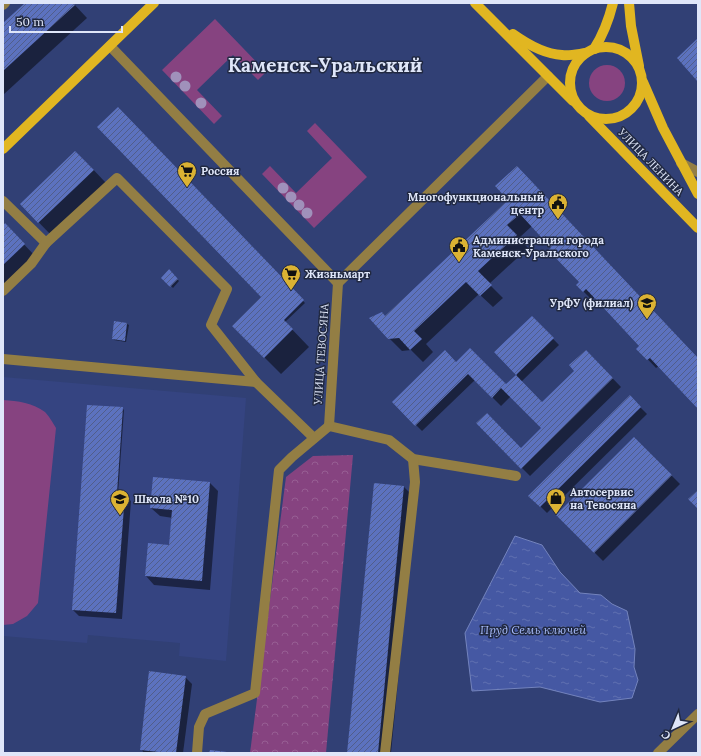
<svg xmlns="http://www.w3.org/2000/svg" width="701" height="756" font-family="Lora,serif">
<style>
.built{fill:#354481}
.green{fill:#864380}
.park{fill:url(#park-crowns)}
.water{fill:url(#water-ripples);stroke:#7383bd}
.shadow{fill:#0007}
.building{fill:url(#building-hatch)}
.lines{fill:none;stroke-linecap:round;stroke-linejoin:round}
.minor{stroke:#937e44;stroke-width:10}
.major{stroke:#e1b621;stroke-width:10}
.tree{fill:#a091bb}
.labels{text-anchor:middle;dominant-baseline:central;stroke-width:3;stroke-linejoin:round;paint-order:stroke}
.street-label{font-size:11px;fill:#dfe6f9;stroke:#212941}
.poi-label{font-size:11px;font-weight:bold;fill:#dfe6f9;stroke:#212941;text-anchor:start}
.water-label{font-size:12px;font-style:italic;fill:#a7bbfa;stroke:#212941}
.town-label{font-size:19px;font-weight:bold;fill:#dfe6f9;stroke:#212941}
</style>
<defs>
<pattern id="park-crowns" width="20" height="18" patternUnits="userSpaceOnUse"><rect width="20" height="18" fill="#864380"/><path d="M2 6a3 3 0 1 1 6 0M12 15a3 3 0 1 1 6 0" fill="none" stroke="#975e93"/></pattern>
<pattern id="water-ripples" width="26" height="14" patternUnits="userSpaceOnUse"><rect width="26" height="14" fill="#4558a3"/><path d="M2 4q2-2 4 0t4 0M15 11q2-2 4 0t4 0" fill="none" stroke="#5f70b0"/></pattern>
<pattern id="building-hatch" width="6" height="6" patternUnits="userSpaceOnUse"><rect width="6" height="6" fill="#5c72bf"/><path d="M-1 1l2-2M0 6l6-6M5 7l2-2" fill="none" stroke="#515e8b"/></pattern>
</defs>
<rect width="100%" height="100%" fill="#314075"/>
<path class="built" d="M3,377L246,398L226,661L179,656L180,643L88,635L87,643L3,636Z"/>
<g class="green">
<path d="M215,19L266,72L258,80L233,55L197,90L222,116L214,124L162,70Z"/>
<circle cx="607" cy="83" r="18"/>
<path d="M315,123L367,177L314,228L262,174L270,166L296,193L332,158L307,131Z"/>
<path d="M3,400C18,401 33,403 45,412C49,416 53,423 56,428L38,603L27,616L13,624L3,625Z"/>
</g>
<path class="park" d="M353,455L326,753H250L286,477L313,456Z"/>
<path class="water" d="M515,536L542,545L560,572L580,593L601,595L612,604L627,611L635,649L634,667L638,680L632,698L600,702L540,687L472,691L465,633Z"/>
<g class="shadow">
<path d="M26,3H73L87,18L3,95V24Z"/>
<path d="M130,121L305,303L285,322L309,347L281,374L233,326L263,297Z"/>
<path d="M88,164L106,183L51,235L21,204Z"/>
<path d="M510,200L698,359V407L659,366L656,368L638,349L641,346L595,297L592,300L577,285L580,282L552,248L532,226L519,238L528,248L489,284L503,298L493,307L479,294L426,344L433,352L423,362L411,350L402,351L389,338L385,317Z"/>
<path d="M3,226L17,237L36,257L3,288Z"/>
<path d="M169,271L179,281L173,288L163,278Z"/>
<path d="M532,317L559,345L521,382L542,403L576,371L586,351L621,387L530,476L477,423L521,449L542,428L511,396L501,406L475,380L422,431L393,402L456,363L506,385L517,375L495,352Z"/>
<path d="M127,324L129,325L126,342L114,340L113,338Z"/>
<path d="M630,397L647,414L547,513L530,496Z"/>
<path d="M122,408L124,410L118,494L124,495L131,501L122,619L79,616L73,610Z"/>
<path d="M634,438L680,484L603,561L557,515Z"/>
<path d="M210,483L218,491L210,590L154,585L146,576L170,546L173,518L160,516L151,508Z"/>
<path d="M375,484L404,487L416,499L391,753H348Z"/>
<path d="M185,677L192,684L183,753H144L141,749Z"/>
</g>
<g class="building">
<path d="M25,3H73L75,5L3,71V23Z"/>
<path d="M698,38V82L677,58Z"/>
<path d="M118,107L304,300L284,320L293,329L264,358L232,326L261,297L97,127Z"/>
<path d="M75,151L94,170L38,223L20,204Z"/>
<path d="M517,166L698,358V409L650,358L647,360L636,349L639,346L586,289L583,292L576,285L579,282L548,250L551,248L520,214L507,225L517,235L478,271L492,285L480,296L466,282L414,331L422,339L410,350L399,338L388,339L369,318L382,312L385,316L508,200L495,186Z"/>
<path d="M5,223L25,244L3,265V225Z"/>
<path d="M169,269L178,279L170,287L161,278Z"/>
<path d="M532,316L554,338L516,375L542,402L574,371L569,365L586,350L613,378L521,469L476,423L487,413L521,448L541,428L501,388L492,398L468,374L415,426L392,402L445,350L456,362L470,348L506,384L516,375L494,352Z"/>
<path d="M114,321L127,323L125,341L112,339Z"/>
<path d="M630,395L641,407L540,507L528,496Z"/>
<path d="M87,405L123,407L117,493L125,494L116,613L72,610Z"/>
<path d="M634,437L672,475L594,553L556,515Z"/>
<path d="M153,477L210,482L202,581L145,576L148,543L169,545L172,510L150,508Z"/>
<path d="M374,483L404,486L378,753H347Z"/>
<path d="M698,490V509L688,499Z"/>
<path d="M149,671L186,676L176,753H168L140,750Z"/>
<path d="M210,750L227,752V753H209Z"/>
</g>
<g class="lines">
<g class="minor">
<path d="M3,5L5,3"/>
<path d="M110,46L338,283"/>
<path d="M681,163L698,172"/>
<path d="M3,201L46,243L117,178L227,289L211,325L256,382L314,438"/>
<path d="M338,283L548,76"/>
<path d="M3,291L31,264L46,243"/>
<path d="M3,359L256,382"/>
<path d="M329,426L389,440L413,459L516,476"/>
<path d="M329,426L338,283"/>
<path d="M197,753L199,727L205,714L255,693L279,470L292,457L329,426"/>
<path d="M385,753L415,482L413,459"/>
<path d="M658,753L698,714"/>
</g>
<g class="major">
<path d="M475,3L573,101"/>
<path d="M629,3L631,26L639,66"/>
<path d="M513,34C527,44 544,54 562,55C570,56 578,54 586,53"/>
<circle cx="606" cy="83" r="36"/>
<path d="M594,49C603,35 609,19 613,3"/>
<path d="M643,82L663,128L698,194"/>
<path d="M589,116L698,228"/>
<path d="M3,149L154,3"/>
</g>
</g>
<g class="tree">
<circle cx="176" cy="77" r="5.5"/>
<circle cx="185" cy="86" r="5.5"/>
<circle cx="201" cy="103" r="5.5"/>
<circle cx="283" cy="188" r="5.5"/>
<circle cx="291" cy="197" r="5.5"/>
<circle cx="299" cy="205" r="5.5"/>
<circle cx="307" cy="213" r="5.5"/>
</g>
<defs>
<g id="supermarket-pin" transform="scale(1)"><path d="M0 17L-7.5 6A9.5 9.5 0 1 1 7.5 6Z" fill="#dbb233" stroke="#212941"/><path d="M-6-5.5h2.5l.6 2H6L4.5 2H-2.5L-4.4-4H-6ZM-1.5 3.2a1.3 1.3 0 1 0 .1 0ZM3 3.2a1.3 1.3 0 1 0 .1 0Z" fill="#111"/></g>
<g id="civic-pin" transform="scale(1)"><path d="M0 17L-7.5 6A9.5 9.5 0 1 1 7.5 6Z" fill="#dbb233" stroke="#212941"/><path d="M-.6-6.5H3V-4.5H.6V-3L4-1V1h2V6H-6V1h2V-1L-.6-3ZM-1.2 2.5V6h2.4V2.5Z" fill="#111"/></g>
<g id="university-pin" transform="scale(1)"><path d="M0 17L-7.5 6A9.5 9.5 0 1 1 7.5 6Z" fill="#dbb233" stroke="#212941"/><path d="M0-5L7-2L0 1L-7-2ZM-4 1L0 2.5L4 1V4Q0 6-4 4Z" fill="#111"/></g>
<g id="shop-pin" transform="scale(1)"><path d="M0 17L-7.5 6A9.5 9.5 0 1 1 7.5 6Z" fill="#dbb233" stroke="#212941"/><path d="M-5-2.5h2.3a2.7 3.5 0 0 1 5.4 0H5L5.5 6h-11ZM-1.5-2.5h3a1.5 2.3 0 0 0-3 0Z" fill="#111"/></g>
<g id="school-pin" transform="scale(1)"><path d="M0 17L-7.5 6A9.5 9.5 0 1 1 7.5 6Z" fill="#dbb233" stroke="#212941"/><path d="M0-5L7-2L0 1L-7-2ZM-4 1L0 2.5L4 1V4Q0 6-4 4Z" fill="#111"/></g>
</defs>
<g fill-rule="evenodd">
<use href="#supermarket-pin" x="187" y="171"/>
<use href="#civic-pin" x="558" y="203"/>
<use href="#civic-pin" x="459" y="246"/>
<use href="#supermarket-pin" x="291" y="274"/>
<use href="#university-pin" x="647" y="303"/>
<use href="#shop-pin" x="556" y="498"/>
<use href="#school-pin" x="120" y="499"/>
</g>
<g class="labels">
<g class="street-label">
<text transform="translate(651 162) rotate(46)">УЛИЦА ЛЕНИНА</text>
<text transform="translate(321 354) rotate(-86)">УЛИЦА ТЕВОСЯНА</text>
</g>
<g class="poi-label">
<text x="201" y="171">Россия</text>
<text x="544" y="197" text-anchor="end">Многофункциональный<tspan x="544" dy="13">центр</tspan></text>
<text x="473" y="240">Администрация города<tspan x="473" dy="13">Каменск-Уральского</tspan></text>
<text x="305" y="274">Жизньмарт</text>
<text x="633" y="303" text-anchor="end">УрФУ (филиал)</text>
<text x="570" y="492">Автосервис<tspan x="570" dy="13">на Тевосяна</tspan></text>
<text x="134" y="499">Школа №10</text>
</g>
<g class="water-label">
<text x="533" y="629">Пруд Семь ключей</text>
</g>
<g class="town-label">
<text x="325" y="65">Каменск-Уральский</text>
</g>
</g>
<rect width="701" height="756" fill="none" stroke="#dfe6f9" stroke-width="8"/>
<g transform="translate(673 728) rotate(224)" stroke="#212941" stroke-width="3" paint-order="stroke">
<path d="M0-3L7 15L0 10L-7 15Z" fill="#dfe6f9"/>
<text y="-6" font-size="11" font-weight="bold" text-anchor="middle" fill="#dfe6f9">С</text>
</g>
<path d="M10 26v6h112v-6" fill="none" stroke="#dfe6f9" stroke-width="2"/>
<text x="16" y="26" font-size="12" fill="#dfe6f9" stroke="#212941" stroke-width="3" paint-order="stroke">50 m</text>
</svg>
